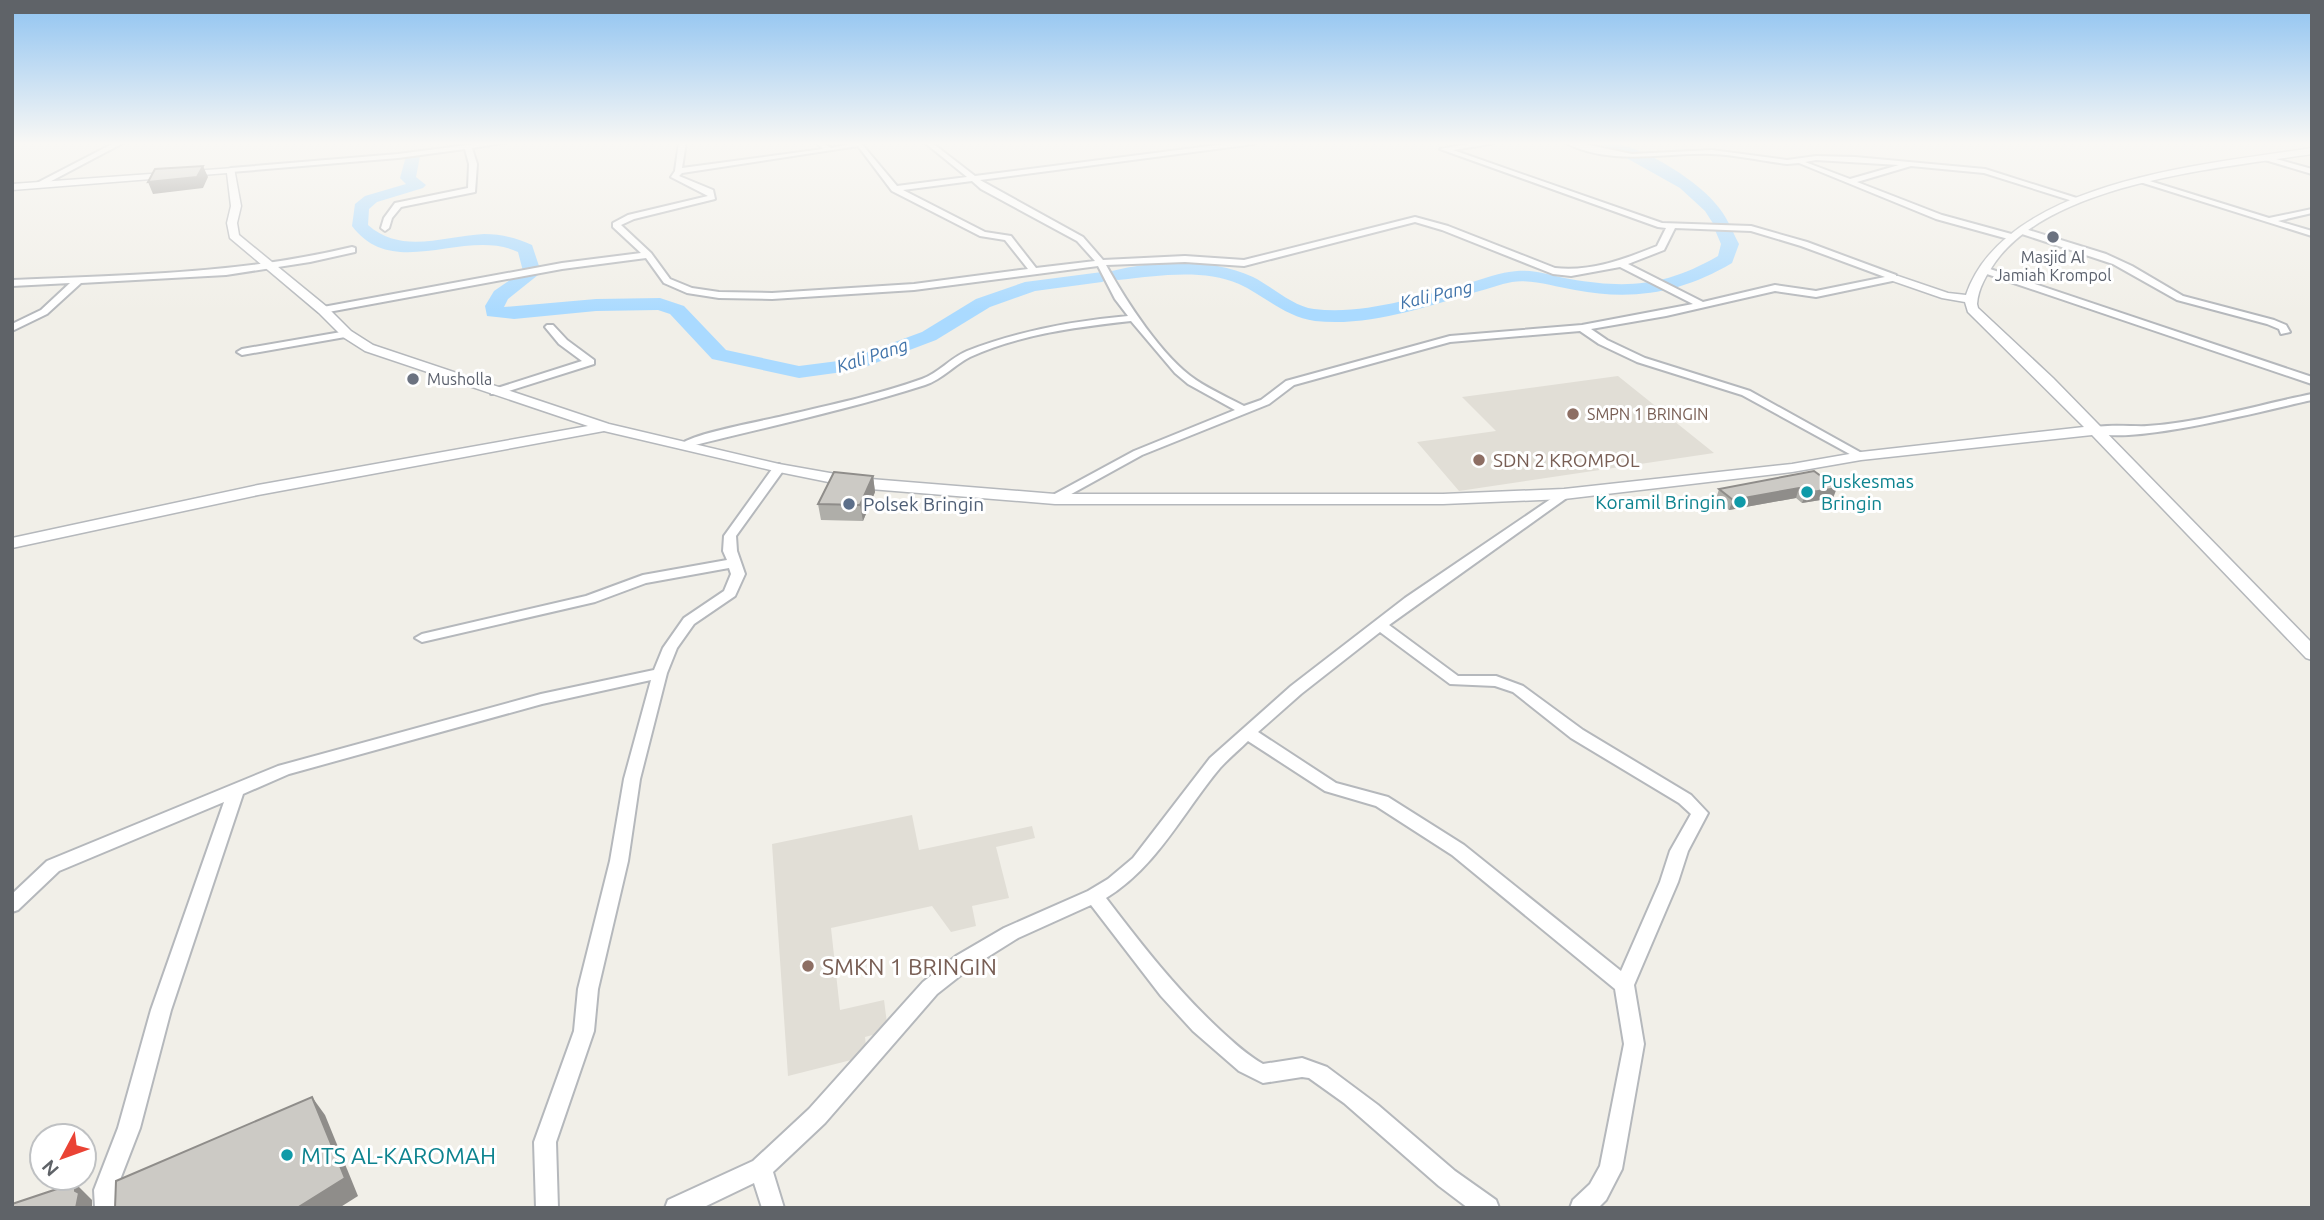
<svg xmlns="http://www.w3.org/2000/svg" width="2324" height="1220" font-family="Ubuntu,sans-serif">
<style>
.education{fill:#e1ded6}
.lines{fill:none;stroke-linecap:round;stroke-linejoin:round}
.river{fill:#aadaff;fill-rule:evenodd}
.minor-casing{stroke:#b5b8bc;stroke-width:4}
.tertiary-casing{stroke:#b5b8bc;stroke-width:3}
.minor{fill:#fff;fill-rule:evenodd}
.tertiary{fill:#fff;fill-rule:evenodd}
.wall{fill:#afaea9}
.shaded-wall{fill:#8f8d8a}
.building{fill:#cccac5;stroke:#8f8d8a;stroke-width:2}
.worship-dot{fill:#6b7280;stroke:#fff;stroke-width:2.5}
.education-dot{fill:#8d6e63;stroke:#fff;stroke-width:2.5}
.culture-dot{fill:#0f9aa8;stroke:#fff;stroke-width:2.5}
.service-dot{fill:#5c6f8a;stroke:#fff;stroke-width:2.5}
.labels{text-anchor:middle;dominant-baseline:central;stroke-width:6;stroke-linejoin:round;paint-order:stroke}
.far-worship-label{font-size:16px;fill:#5b616d;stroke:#fff}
.far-education-label{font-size:16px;fill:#785e54;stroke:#fff;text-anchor:start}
.far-water-label{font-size:18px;font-style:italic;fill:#4174aa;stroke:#fff}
.education-label{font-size:19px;fill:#785e54;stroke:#fff;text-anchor:start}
.culture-label{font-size:19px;fill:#0d838f;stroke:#fff;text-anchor:start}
.service-label{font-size:19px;fill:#4e5e75;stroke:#fff;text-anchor:start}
.near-education-label{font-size:23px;fill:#785e54;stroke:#fff;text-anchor:start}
.near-culture-label{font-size:23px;fill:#0d838f;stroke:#fff;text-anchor:start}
</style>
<rect width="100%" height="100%" fill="#f1efe8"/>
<g class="education">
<path d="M1618,376L1714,453L1459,491L1417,442L1496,431L1462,397Z"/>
<path d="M912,815L919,850L1032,826L1035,838L996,847L1009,898L972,906L976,926L951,932L932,906L831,928L840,1010L884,1000L888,1031L865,1037L867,1056L788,1076L772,844Z"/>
</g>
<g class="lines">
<path class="river" d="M1598,142C1632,139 1693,177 1715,203C1727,216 1731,229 1739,244L1732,263C1681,293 1633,301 1575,290C1554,287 1533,279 1512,282C1500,284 1488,289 1476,292C1426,307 1368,327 1315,321C1285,317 1265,296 1239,284C1202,268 1156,276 1118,280L1111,278L1102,282L1035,291L990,307L936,340L857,370L799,378L712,359L670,314L658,310L596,311L514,319L487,316L485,306L494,291L523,271L518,252C465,227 394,282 352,226L355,204L365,196L406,184L400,178L406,156L413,152L418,153L420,156L416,177L426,185L423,188L377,202L369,209L368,225C402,255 444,236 484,234C501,234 517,238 532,245L540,269L538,275L508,299L504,307L596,299L660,298L684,306L726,350L799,366L846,360L922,332L976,299L1025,282L1102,272L1109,274L1112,271C1155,260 1212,258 1253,277C1273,287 1292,306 1314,309C1364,315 1418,297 1466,284C1483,279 1500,272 1517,271C1535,269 1553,276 1570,279C1628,289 1666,286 1718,256L1721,244L1715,230L1716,228L1705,211L1680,188Z"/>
<g class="minor-casing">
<g id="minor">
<path d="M116,142H125L40,187L33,185Z"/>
<path d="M491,142H508L472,148L477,164L475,192L401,207L392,218L389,228L385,231L381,228L384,218L395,203L468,188L469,164L465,149L398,158L231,172L227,170L231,168L398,154Z"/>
<path d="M679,142H686L682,168L823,149L815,142H822L831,148L860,142L897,186L967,177L924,142H931L975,176L1241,142H1257L1254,144L980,180L1083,237L1103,260L1185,256L1244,260L1415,217L1448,226L1555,268C1591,272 1625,259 1657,246L1666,228L1658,227L1440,149L1479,142H1493L1490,144L1453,150L1662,223L1751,226L1807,242L1896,275L1897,280L1816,297L1775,291L1666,316L1591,329L1607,340L1645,358L1750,391L1867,456L1865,458H1857L1742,395L1637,362L1599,344L1580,331L1450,342L1294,385L1269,404L1142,455L1055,503L1051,502L1049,499L1051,496L1134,451L1235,410L1188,384L1175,373L1131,321C1078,327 1020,334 970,357C954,365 943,379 925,385C847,410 766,427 687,447L681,444C695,433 762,421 783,416C830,405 877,395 922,379C939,373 950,358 967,351C1018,331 1073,321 1128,316L1115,299L1098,266L914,290L772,299L719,298L687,293L664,283L646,258L562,269L323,313L318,310L323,307L562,263L641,253L613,227V223L628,215L708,196L671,177L675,171ZM858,146L892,191L980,236L1005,240L1028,269L914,284L772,293L719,292L692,288L670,279L651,253L621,225L634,219L715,199L713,190L679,176L682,173ZM972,181L981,189L1077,241L1095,261L1036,268L1011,236L985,232L903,190ZM1415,222L1442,230L1553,274L1571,276L1620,267L1693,304L1582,325L1450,336L1286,381L1261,400L1244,406C1229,398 1211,390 1196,380C1162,357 1126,301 1106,265L1185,262L1244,266ZM1675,228L1751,231L1801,246L1885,277L1816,291L1775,285L1703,302L1628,264L1664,250Z"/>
<path d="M1564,142H1574L1632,154L1712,150L1787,160L1816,156L1855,157L1985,169L2083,200L2076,202L1984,173L1911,166L1857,182L1942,215L2015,235V239L2012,240L1936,219L1799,163L1787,164C1762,161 1737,155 1712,154C1664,152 1610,167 1564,142ZM1816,160L1899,165L1850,179L1805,162Z"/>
<path d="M2265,156L2312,169V174L2265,160Z"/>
<path d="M2140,178L2269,218L2312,209V213L2278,221L2312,231V236L2140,182Z"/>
<path d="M2022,228L2106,254L2132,266L2183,296L2274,320L2286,325L2290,332L2281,334L2279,329L2267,324L2177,300L2113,264L2019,233L2018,231Z"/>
<path d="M352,247L355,248V252L310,262L226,275L81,283L47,314L12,331V324L41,310L70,283L12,286V280C127,275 240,274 352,247Z"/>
<path d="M1981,268H1987L2312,377V384L1981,272Z"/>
<path d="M547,325H553L567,340L594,360V364L499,394H491V390L582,361L559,344L545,327Z"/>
<path d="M347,331L351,332V336L242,355L237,352L242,349Z"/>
<path d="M2312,394V400C2274,408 2116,450 2089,430C2098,423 2134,427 2147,426C2203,422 2257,405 2312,394Z"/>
<path d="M779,464L785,468L736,536L737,551L745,574L735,596L694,624L677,648L667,673L640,779L628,861L598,989L594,1031L556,1142L558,1208H536L534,1142L574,1031L578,989L610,861L624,779L651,680L542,704L289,774L243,794L171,1010L140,1128L116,1190L117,1208H95L94,1190L118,1128L151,1010L224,802L59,871L18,910L12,912V894L47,861L278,766L541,694L654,670L663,648L684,618L724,591L731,574L729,568L646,583L595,602L422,642L415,638L422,634L586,596L643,575L727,560L723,551L724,536L775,465Z"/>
<path d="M1564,490L1568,491L1570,494L1568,497L1389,625L1458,676H1496L1523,686L1583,730L1691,795L1708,813L1688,851L1678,882L1634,985L1644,1044L1622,1169L1606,1200L1598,1208H1570L1573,1200L1590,1184L1600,1166L1624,1044L1615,989L1452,855L1376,806L1325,791L1248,741C1239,750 1229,758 1220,768C1183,812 1157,867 1106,898C1141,944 1177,990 1220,1030C1233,1042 1247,1055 1263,1064L1302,1058L1327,1067L1378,1105L1455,1171L1496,1200L1499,1208H1468L1439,1186L1344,1103L1309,1078L1302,1077L1263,1083L1239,1071L1193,1031L1161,996L1091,905L1018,938L970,968L937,994L825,1123L773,1172L784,1208H762L754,1183L702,1208H665L668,1200L753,1161L809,1109L923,982L956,956L1004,928L1088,891L1108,879L1133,858L1210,758L1291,686L1405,598ZM1380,632L1450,684L1495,686L1513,692L1571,738L1679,803L1691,814L1670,851L1660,882L1621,971L1464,845L1388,797L1336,783L1258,732L1301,694Z"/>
</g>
</g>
<g class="tertiary-casing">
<path id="tertiary" d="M2312,148V154C2220,168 2054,182 1996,261C1987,274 1978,288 1977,304L1978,308L2053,378L2312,643V660L2306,658L2092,435L1861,460L1792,472L1564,499L1443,504H1055L858,488L779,472L604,431L258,495L12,548V538L258,485L588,426L365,351L343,337L319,313L230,238L227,223L231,206L227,173L12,190V184L234,168L241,206L237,223L239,235L327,307L351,331L373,345L609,424L779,464L858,478L1055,494H1443L1564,489L1792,464L1861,452L2084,427L1968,312L1965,302L1942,298L1890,280V276H1898L1948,293L1966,295C2005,180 2209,164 2312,148Z"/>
</g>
<use href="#minor" class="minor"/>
<use href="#tertiary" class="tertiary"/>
</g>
<g class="wall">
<path d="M1814,471L1833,498L1802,503L1796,498L1729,510L1716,499L1719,489Z"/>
<path d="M873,476L875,492L863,521L821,520L818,504Z"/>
</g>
<g class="shaded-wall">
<path d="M203,166L208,177L203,188L153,194L148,182Z"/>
<path d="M873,476L875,492L863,521L860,505Z"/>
<path d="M1799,488L1796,498L1729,510L1733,500Z"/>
<path d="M1837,488L1833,498L1802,503L1806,493Z"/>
<path d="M312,1097L325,1115L358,1196L339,1208H297Z"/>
<path d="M75,1183L92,1200V1206L94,1208H76Z"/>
</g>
<g class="building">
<path d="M203,166L197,177L148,182L155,169Z"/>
<path d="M1814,471L1837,488L1806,493L1799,488L1733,500L1719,489Z"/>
<path d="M834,472L873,476L860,505L818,504Z"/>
<path d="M312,1097L345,1178L297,1208H115L116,1181Z"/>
<path d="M75,1183V1191L79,1193L76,1208H12V1204Z"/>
</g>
<linearGradient id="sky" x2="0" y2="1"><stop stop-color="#8fc3f1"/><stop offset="0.46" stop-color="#f9f8f5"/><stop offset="1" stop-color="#f9f8f5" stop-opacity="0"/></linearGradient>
<rect width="2324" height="312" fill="url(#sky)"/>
<g class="worship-dot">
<circle cx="2053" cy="237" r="7"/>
<circle cx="413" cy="379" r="7"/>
</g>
<g class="education-dot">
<circle cx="1573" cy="414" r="7"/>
<circle cx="1479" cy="460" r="7"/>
<circle cx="808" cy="966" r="7"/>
</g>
<g class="culture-dot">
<circle cx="1807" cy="492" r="7"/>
<circle cx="1740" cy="502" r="7"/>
<circle cx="287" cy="1155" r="7"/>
</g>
<circle class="service-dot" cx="849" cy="504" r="7"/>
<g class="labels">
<g class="far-worship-label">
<text x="2053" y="257">Masjid Al<tspan x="2053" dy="18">Jamiah Krompol</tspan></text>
<text x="427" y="379" text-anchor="start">Musholla</text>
</g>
<g class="far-education-label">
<text x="1587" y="414">SMPN 1 BRINGIN</text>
</g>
<g class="far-water-label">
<text transform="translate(1436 294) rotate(-13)">Kali Pang</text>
<text transform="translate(872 355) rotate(-18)">Kali Pang</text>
</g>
<g class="education-label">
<text x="1493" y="460">SDN 2 KROMPOL</text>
</g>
<g class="culture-label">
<text x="1821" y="481">Puskesmas<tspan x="1821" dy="22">Bringin</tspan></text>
<text x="1726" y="502" text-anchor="end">Koramil Bringin</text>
</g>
<g class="service-label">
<text x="863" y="504">Polsek Bringin</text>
</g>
<g class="near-education-label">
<text x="822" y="966">SMKN 1 BRINGIN</text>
</g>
<g class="near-culture-label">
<text x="301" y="1155">MTS AL-KAROMAH</text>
</g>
</g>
<rect width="2324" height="1220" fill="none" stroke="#5f6368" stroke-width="28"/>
<g transform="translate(63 1157) rotate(229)"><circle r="33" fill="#ffffff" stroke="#bfc1c3" stroke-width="2"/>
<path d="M0-5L12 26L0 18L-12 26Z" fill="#ea4335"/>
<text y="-10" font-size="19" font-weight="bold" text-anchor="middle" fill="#5f6368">N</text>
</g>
</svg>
